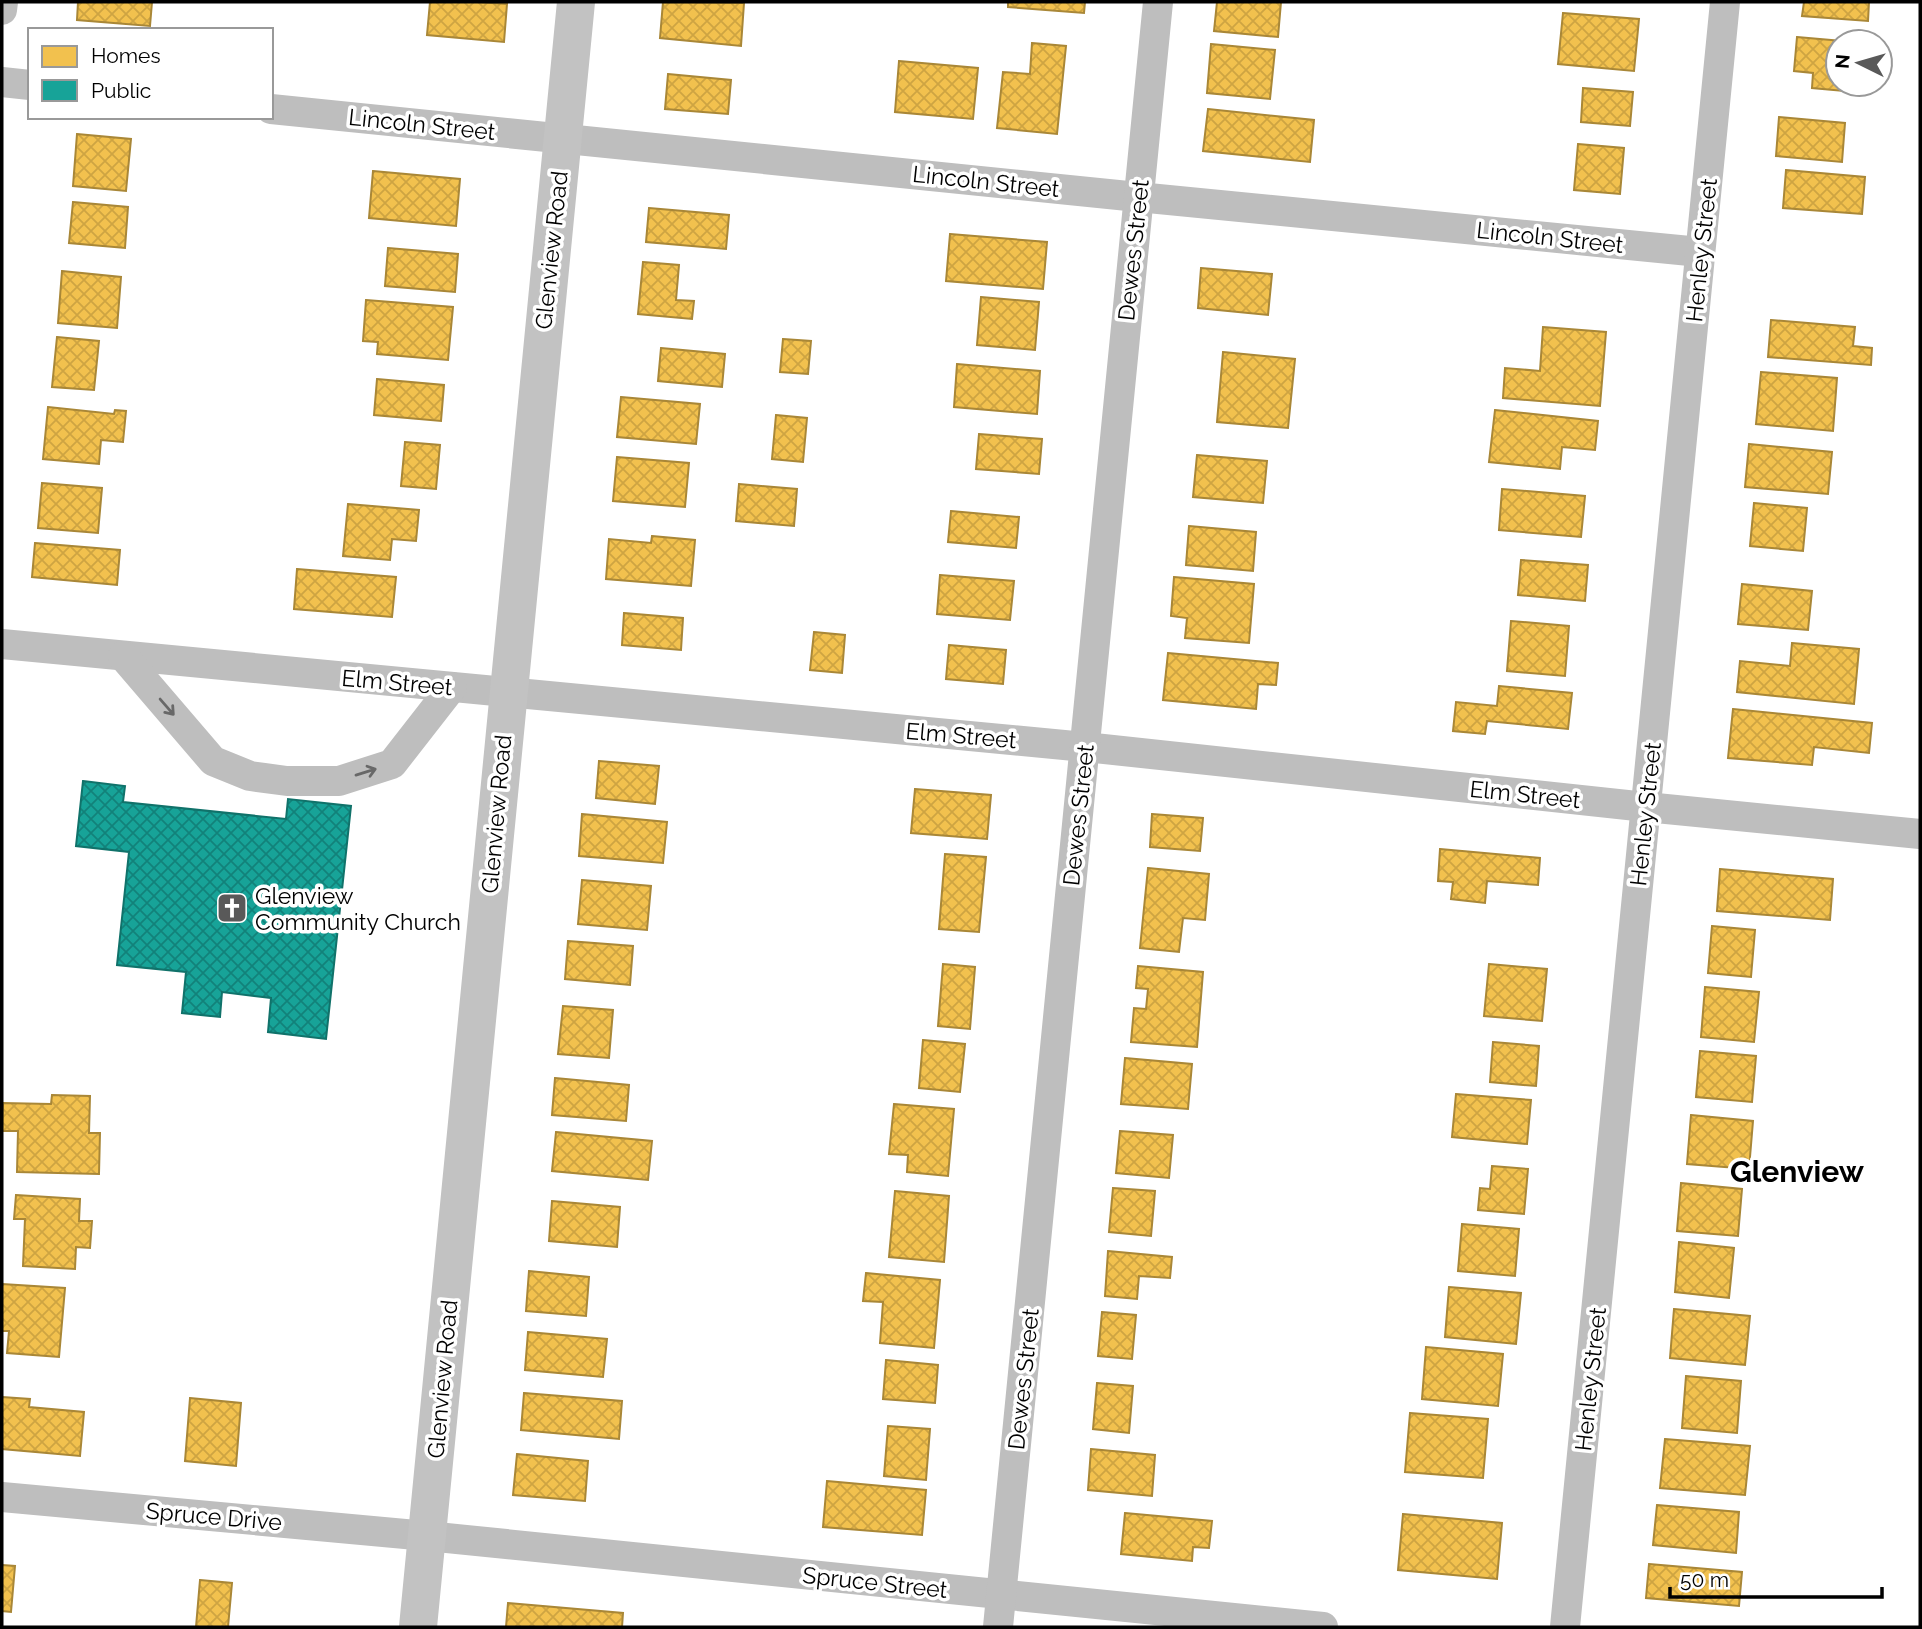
<svg xmlns="http://www.w3.org/2000/svg" width="1922" height="1629" font-family="Raleway,sans-serif">
<style>
.homes{fill:url(#homes-cross-hatch);stroke:#a98737;stroke-width:2}
.public{fill:url(#public-cross-hatch);stroke:#10726a;stroke-width:2}
.lines{fill:none;stroke-linecap:round;stroke-linejoin:round}
.minor{stroke:#bebebe;stroke-width:30}
.secondary{stroke:#c2c2c2;stroke-width:38}
.oneway{stroke:#686868}
.labels{text-anchor:middle;dominant-baseline:central;stroke-width:7;stroke-linejoin:round;paint-order:stroke}
.street-label{font-size:23px;fill:#000;stroke:#fff}
.poi-label{font-size:23px;fill:#000;stroke:#fff;text-anchor:start}
.district-label{font-size:30px;font-weight:bold;fill:#000;stroke:#fff}
</style>
<defs>
<pattern id="homes-cross-hatch" width="8" height="8" patternUnits="userSpaceOnUse" patternTransform="scale(1.75)"><rect width="8" height="8" fill="#f2c14e"/><path d="M0 0l8 8M0 8l8-8" fill="none" stroke="#cea442"/></pattern>
<pattern id="public-cross-hatch" width="8" height="8" patternUnits="userSpaceOnUse" patternTransform="scale(1.75)"><rect width="8" height="8" fill="#17a398"/><path d="M0 0l8 8M0 8l8-8" fill="none" stroke="#12827a"/></pattern>
</defs>
<rect width="100%" height="100%" fill="#fff"/>
<g class="homes">
<path d="M78,2H152L150,26L77,20Z"/>
<path d="M430,2H477L507,4L504,42L427,35Z"/>
<path d="M663,2L744,3L741,46L660,38Z"/>
<path d="M1008,2H1085L1084,13L1008,7Z"/>
<path d="M1217,2H1281L1278,37L1214,31Z"/>
<path d="M1804,2H1869L1868,21L1802,16Z"/>
<path d="M1563,13L1639,19L1634,71L1558,64Z"/>
<path d="M1797,37L1854,42H1838V84H1855V92L1812,88L1813,73L1794,71Z"/>
<path d="M1032,43L1066,46L1057,134L997,128L1003,72L1030,74Z"/>
<path d="M1211,44L1275,50L1270,99L1207,93Z"/>
<path d="M899,61L978,68L973,119L895,112Z"/>
<path d="M668,74L731,80L728,114L665,109Z"/>
<path d="M1583,88L1633,92L1630,126L1581,122Z"/>
<path d="M1208,109L1314,120L1310,162L1203,151Z"/>
<path d="M1779,117L1845,123L1842,162L1776,156Z"/>
<path d="M77,134L131,139L126,191L73,186Z"/>
<path d="M1578,144L1624,148L1620,194L1574,190Z"/>
<path d="M1786,170L1865,177L1862,214L1783,208Z"/>
<path d="M373,171L460,179L456,226L369,218Z"/>
<path d="M73,202L128,207L125,248L69,243Z"/>
<path d="M649,208L729,215L726,249L646,242Z"/>
<path d="M950,234L1047,242L1043,289L946,281Z"/>
<path d="M388,248L458,254L455,292L385,286Z"/>
<path d="M643,262L679,265L676,300L694,301L692,319L638,314Z"/>
<path d="M1201,268L1272,274L1268,315L1198,308Z"/>
<path d="M62,271L121,277L117,328L58,323Z"/>
<path d="M981,297L1039,302L1035,350L977,345Z"/>
<path d="M366,300L453,307L448,360L377,354L378,342L363,341Z"/>
<path d="M1771,320L1855,327L1853,346L1872,348L1871,365L1768,357Z"/>
<path d="M1543,327L1606,332L1600,406L1503,398L1505,368L1540,371Z"/>
<path d="M57,337L99,341L94,390L52,387Z"/>
<path d="M783,339L811,341L808,374L780,372Z"/>
<path d="M661,348L725,354L722,387L658,381Z"/>
<path d="M1223,352L1295,359L1288,428L1217,422Z"/>
<path d="M957,364L1040,371L1037,414L954,407Z"/>
<path d="M1761,372L1837,378L1833,431L1756,424Z"/>
<path d="M377,379L444,385L441,421L374,415Z"/>
<path d="M621,397L700,404L696,444L617,437Z"/>
<path d="M48,407L114,414L115,410L126,411L123,442L101,440L99,464L43,459Z"/>
<path d="M1495,410L1598,421L1595,450L1562,447L1560,469L1489,462Z"/>
<path d="M776,415L807,418L803,462L772,459Z"/>
<path d="M979,434L1042,439L1039,474L976,469Z"/>
<path d="M405,442L440,445L436,489L401,486Z"/>
<path d="M1749,444L1832,452L1828,494L1745,487Z"/>
<path d="M1197,455L1267,461L1263,503L1193,497Z"/>
<path d="M617,457L689,463L685,507L613,501Z"/>
<path d="M42,483L102,488L98,533L38,528Z"/>
<path d="M739,484L797,489L794,526L736,521Z"/>
<path d="M1502,489L1585,496L1581,537L1499,530Z"/>
<path d="M1754,503L1807,508L1803,551L1750,546Z"/>
<path d="M348,504L419,510L416,541L392,539L390,560L343,556Z"/>
<path d="M951,511L1019,517L1016,548L948,542Z"/>
<path d="M1189,526L1256,532L1253,571L1186,565Z"/>
<path d="M652,536L695,540L691,586L606,579L609,539L651,543Z"/>
<path d="M35,543L120,550L117,585L32,577Z"/>
<path d="M1521,560L1588,565L1585,601L1518,595Z"/>
<path d="M297,569L396,577L392,617L294,609Z"/>
<path d="M940,575L1014,581L1010,620L937,614Z"/>
<path d="M1174,577L1254,584L1249,643L1185,638L1187,618L1171,616Z"/>
<path d="M1742,584L1812,591L1808,630L1738,624Z"/>
<path d="M624,613L683,618L681,650L622,645Z"/>
<path d="M1511,621L1569,626L1565,676L1507,671Z"/>
<path d="M814,632L845,635L842,673L810,670Z"/>
<path d="M1792,643L1859,649L1854,704L1737,692L1740,661L1790,666Z"/>
<path d="M949,645L1006,650L1003,684L946,679Z"/>
<path d="M1168,653L1278,663L1276,685L1258,684L1256,709L1163,700Z"/>
<path d="M1499,686L1572,693L1568,729L1487,721L1485,734L1453,731L1456,702L1497,706Z"/>
<path d="M1733,709L1872,723L1869,753L1814,747L1812,765L1728,758Z"/>
<path d="M599,761L659,766L655,804L596,798Z"/>
<path d="M915,789L991,795L987,839L911,833Z"/>
<path d="M582,814L667,822L663,863L579,856Z"/>
<path d="M1152,814L1203,818L1200,851L1150,847Z"/>
<path d="M1440,849L1540,858L1538,885L1487,881L1485,903L1451,899L1453,882L1438,881Z"/>
<path d="M945,854L986,857L979,932L939,929Z"/>
<path d="M1148,868L1209,874L1205,920L1183,918L1179,952L1140,948Z"/>
<path d="M1720,869L1833,879L1830,920L1717,911Z"/>
<path d="M582,880L651,886L647,930L578,924Z"/>
<path d="M1712,926L1755,930L1751,977L1708,973Z"/>
<path d="M568,941L633,946L630,985L565,979Z"/>
<path d="M943,964L975,967L970,1029L938,1026Z"/>
<path d="M1489,964L1547,969L1542,1021L1484,1016Z"/>
<path d="M1138,966L1203,972L1197,1047L1131,1042L1134,1008L1146,1009L1148,989L1136,988Z"/>
<path d="M1705,987L1759,992L1754,1042L1701,1037Z"/>
<path d="M563,1006L613,1010L609,1058L558,1054Z"/>
<path d="M923,1040L965,1044L960,1092L919,1088Z"/>
<path d="M1493,1042L1539,1046L1536,1086L1490,1082Z"/>
<path d="M1700,1051L1756,1056L1752,1102L1696,1097Z"/>
<path d="M1125,1058L1192,1064L1188,1109L1121,1104Z"/>
<path d="M555,1078L629,1085L626,1121L552,1115Z"/>
<path d="M1456,1094L1531,1100L1527,1144L1452,1137Z"/>
<path d="M52,1095L90,1096L89,1133H100L99,1174L17,1172L18,1131H2L3,1103L51,1104Z"/>
<path d="M894,1104L954,1109L948,1176L907,1172L908,1155L889,1154Z"/>
<path d="M1691,1115L1753,1121L1749,1169L1687,1164Z"/>
<path d="M1120,1131L1173,1135L1169,1178L1116,1173Z"/>
<path d="M556,1132L652,1141L648,1180L552,1171Z"/>
<path d="M1492,1166L1528,1169L1524,1214L1478,1210L1480,1188L1490,1189Z"/>
<path d="M1681,1183L1742,1189L1738,1236L1677,1231Z"/>
<path d="M1113,1188L1155,1191L1151,1236L1109,1232Z"/>
<path d="M895,1191L949,1196L944,1262L889,1257Z"/>
<path d="M16,1195L80,1199L79,1221H92L90,1248L76,1247L75,1269L23,1266L25,1219H14Z"/>
<path d="M552,1201L620,1207L617,1247L549,1241Z"/>
<path d="M1462,1224L1519,1229L1515,1276L1458,1271Z"/>
<path d="M1679,1242L1734,1248L1729,1298L1675,1292Z"/>
<path d="M1108,1251L1172,1257L1170,1278L1139,1276L1137,1299L1105,1296Z"/>
<path d="M529,1271L589,1277L586,1316L526,1311Z"/>
<path d="M866,1273L940,1280L934,1348L880,1343L883,1302L863,1301Z"/>
<path d="M2,1284L65,1288L59,1357L7,1353L9,1331H2Z"/>
<path d="M1449,1287L1521,1293L1516,1344L1445,1337Z"/>
<path d="M1674,1309L1750,1316L1745,1365L1670,1358Z"/>
<path d="M1102,1312L1136,1315L1132,1359L1098,1356Z"/>
<path d="M528,1332L607,1339L603,1377L525,1370Z"/>
<path d="M1426,1347L1503,1354L1498,1406L1422,1399Z"/>
<path d="M886,1360L938,1365L935,1403L883,1399Z"/>
<path d="M1686,1376L1741,1381L1737,1433L1682,1428Z"/>
<path d="M1097,1383L1133,1386L1129,1433L1093,1429Z"/>
<path d="M524,1393L622,1401L619,1439L521,1430Z"/>
<path d="M2,1397L30,1399L29,1407L84,1412L80,1456L2,1449Z"/>
<path d="M190,1398L241,1403L236,1466L185,1461Z"/>
<path d="M1410,1413L1488,1419L1483,1478L1405,1472Z"/>
<path d="M888,1426L930,1429L926,1480L884,1476Z"/>
<path d="M1665,1439L1750,1446L1745,1495L1660,1488Z"/>
<path d="M1091,1449L1155,1455L1152,1496L1088,1490Z"/>
<path d="M517,1454L588,1461L585,1501L513,1495Z"/>
<path d="M827,1481L926,1490L922,1535L823,1527Z"/>
<path d="M1657,1505L1739,1512L1736,1553L1653,1545Z"/>
<path d="M1125,1513L1212,1521L1209,1548L1193,1547L1192,1561L1121,1554Z"/>
<path d="M1403,1514L1502,1523L1497,1579L1398,1570Z"/>
<path d="M1649,1564L1742,1572L1739,1606L1646,1598Z"/>
<path d="M2,1565L15,1566L11,1612L2,1611Z"/>
<path d="M200,1580L232,1583L228,1627H196Z"/>
<path d="M508,1603L623,1613L622,1627H506Z"/>
</g>
<path class="public" d="M83,781L125,786L123,802L286,819L288,799L351,806L326,1039L268,1032L271,998L222,992L220,1017L182,1013L186,972L117,965L129,852L76,846Z"/>
<g class="lines">
<g class="minor">
<path d="M2,10L3,2"/>
<path d="M2,82L30,85"/>
<path d="M271,109L1138,197L1700,252"/>
<path d="M2,644L1085,747L1646,807L1920,834"/>
<path d="M123,656L213,761L250,776L287,781H339L392,764L452,687"/>
<path d="M2,1497L427,1536L1323,1627"/>
<path d="M998,1627L1158,2"/>
<path d="M1565,1627L1725,2"/>
</g>
<path class="secondary" d="M418,1627L576,2"/>
</g>
<defs><path id="oneway-shaft" d="M-6 0H5M1.5-3L5.5 0L1.5 3" fill="none" stroke-width="1.6" stroke-linecap="round" stroke-linejoin="round" transform="scale(1.75)"/></defs>
<g class="oneway">
<use href="#oneway-shaft" transform="translate(167 707) rotate(49)"/>
<use href="#oneway-shaft" transform="translate(366 772) rotate(-17)"/>
</g>
<defs>
<g id="church-square" transform="scale(1.575)"><rect x="-9" y="-9" width="18" height="18" rx="4" fill="#595959" stroke="#fff"/><path d="M-1.2-6h2.4v3.5h3.3v2.4h-3.3V6h-2.4V-.1h-3.3v-2.4h3.3Z" fill="#fff"/></g>
</defs>
<g fill-rule="evenodd">
<use href="#church-square" x="232" y="908"/>
</g>
<g class="labels">
<g class="street-label">
<text transform="translate(422 124) rotate(6)">Lincoln Street</text>
<text transform="translate(986 181) rotate(6)">Lincoln Street</text>
<text transform="translate(1550 237) rotate(6)">Lincoln Street</text>
<text transform="translate(551 250) rotate(-84)">Glenview Road</text>
<text transform="translate(1133 250) rotate(-84)">Dewes Street</text>
<text transform="translate(1701 250) rotate(-84)">Henley Street</text>
<text transform="translate(397 682) rotate(5)">Elm Street</text>
<text transform="translate(961 735) rotate(5)">Elm Street</text>
<text transform="translate(1525 794) rotate(6)">Elm Street</text>
<text transform="translate(496 814) rotate(-85)">Glenview Road</text>
<text transform="translate(1645 814) rotate(-84)">Henley Street</text>
<text transform="translate(1078 815) rotate(-84)">Dewes Street</text>
<text transform="translate(442 1379) rotate(-85)">Glenview Road</text>
<text transform="translate(1023 1379) rotate(-84)">Dewes Street</text>
<text transform="translate(1590 1379) rotate(-84)">Henley Street</text>
<text transform="translate(214 1516) rotate(5)">Spruce Drive</text>
<text transform="translate(875 1582) rotate(6)">Spruce Street</text>
</g>
<g class="poi-label">
<text x="255" y="895">Glenview<tspan x="255" dy="26">Community Church</tspan></text>
</g>
<g class="district-label">
<text x="1797" y="1171">Glenview</text>
</g>
</g>
<rect width="1922" height="1629" fill="none" stroke="#000000" stroke-width="7"/>
<rect x="28" y="28" width="245" height="91" fill="#ffffff" stroke="#999999" stroke-width="2"/>
<rect x="42" y="46" width="35" height="21" fill="#f2c14e" stroke="#999999" stroke-width="2"/>
<text x="91" y="63" font-size="21" fill="#000000">Homes</text>
<rect x="42" y="80" width="35" height="21" fill="#17a398" stroke="#999999" stroke-width="2"/>
<text x="91" y="98" font-size="21" fill="#000000">Public</text>
<g transform="translate(1859 63) rotate(275)"><circle r="33" fill="#ffffff" stroke="#999999" stroke-width="2"/>
<path d="M0-5L12 26L0 18L-12 26Z" fill="#595959"/>
<text y="-10" font-size="19" font-weight="bold" text-anchor="middle" fill="#000000">N</text>
</g>
<path d="M1670 1587v10h212v-10" fill="none" stroke="#000000" stroke-width="3.5"/>
<text x="1680" y="1587" font-size="21" fill="#000000" stroke="#ffffff" stroke-width="5" paint-order="stroke">50 m</text>
</svg>
